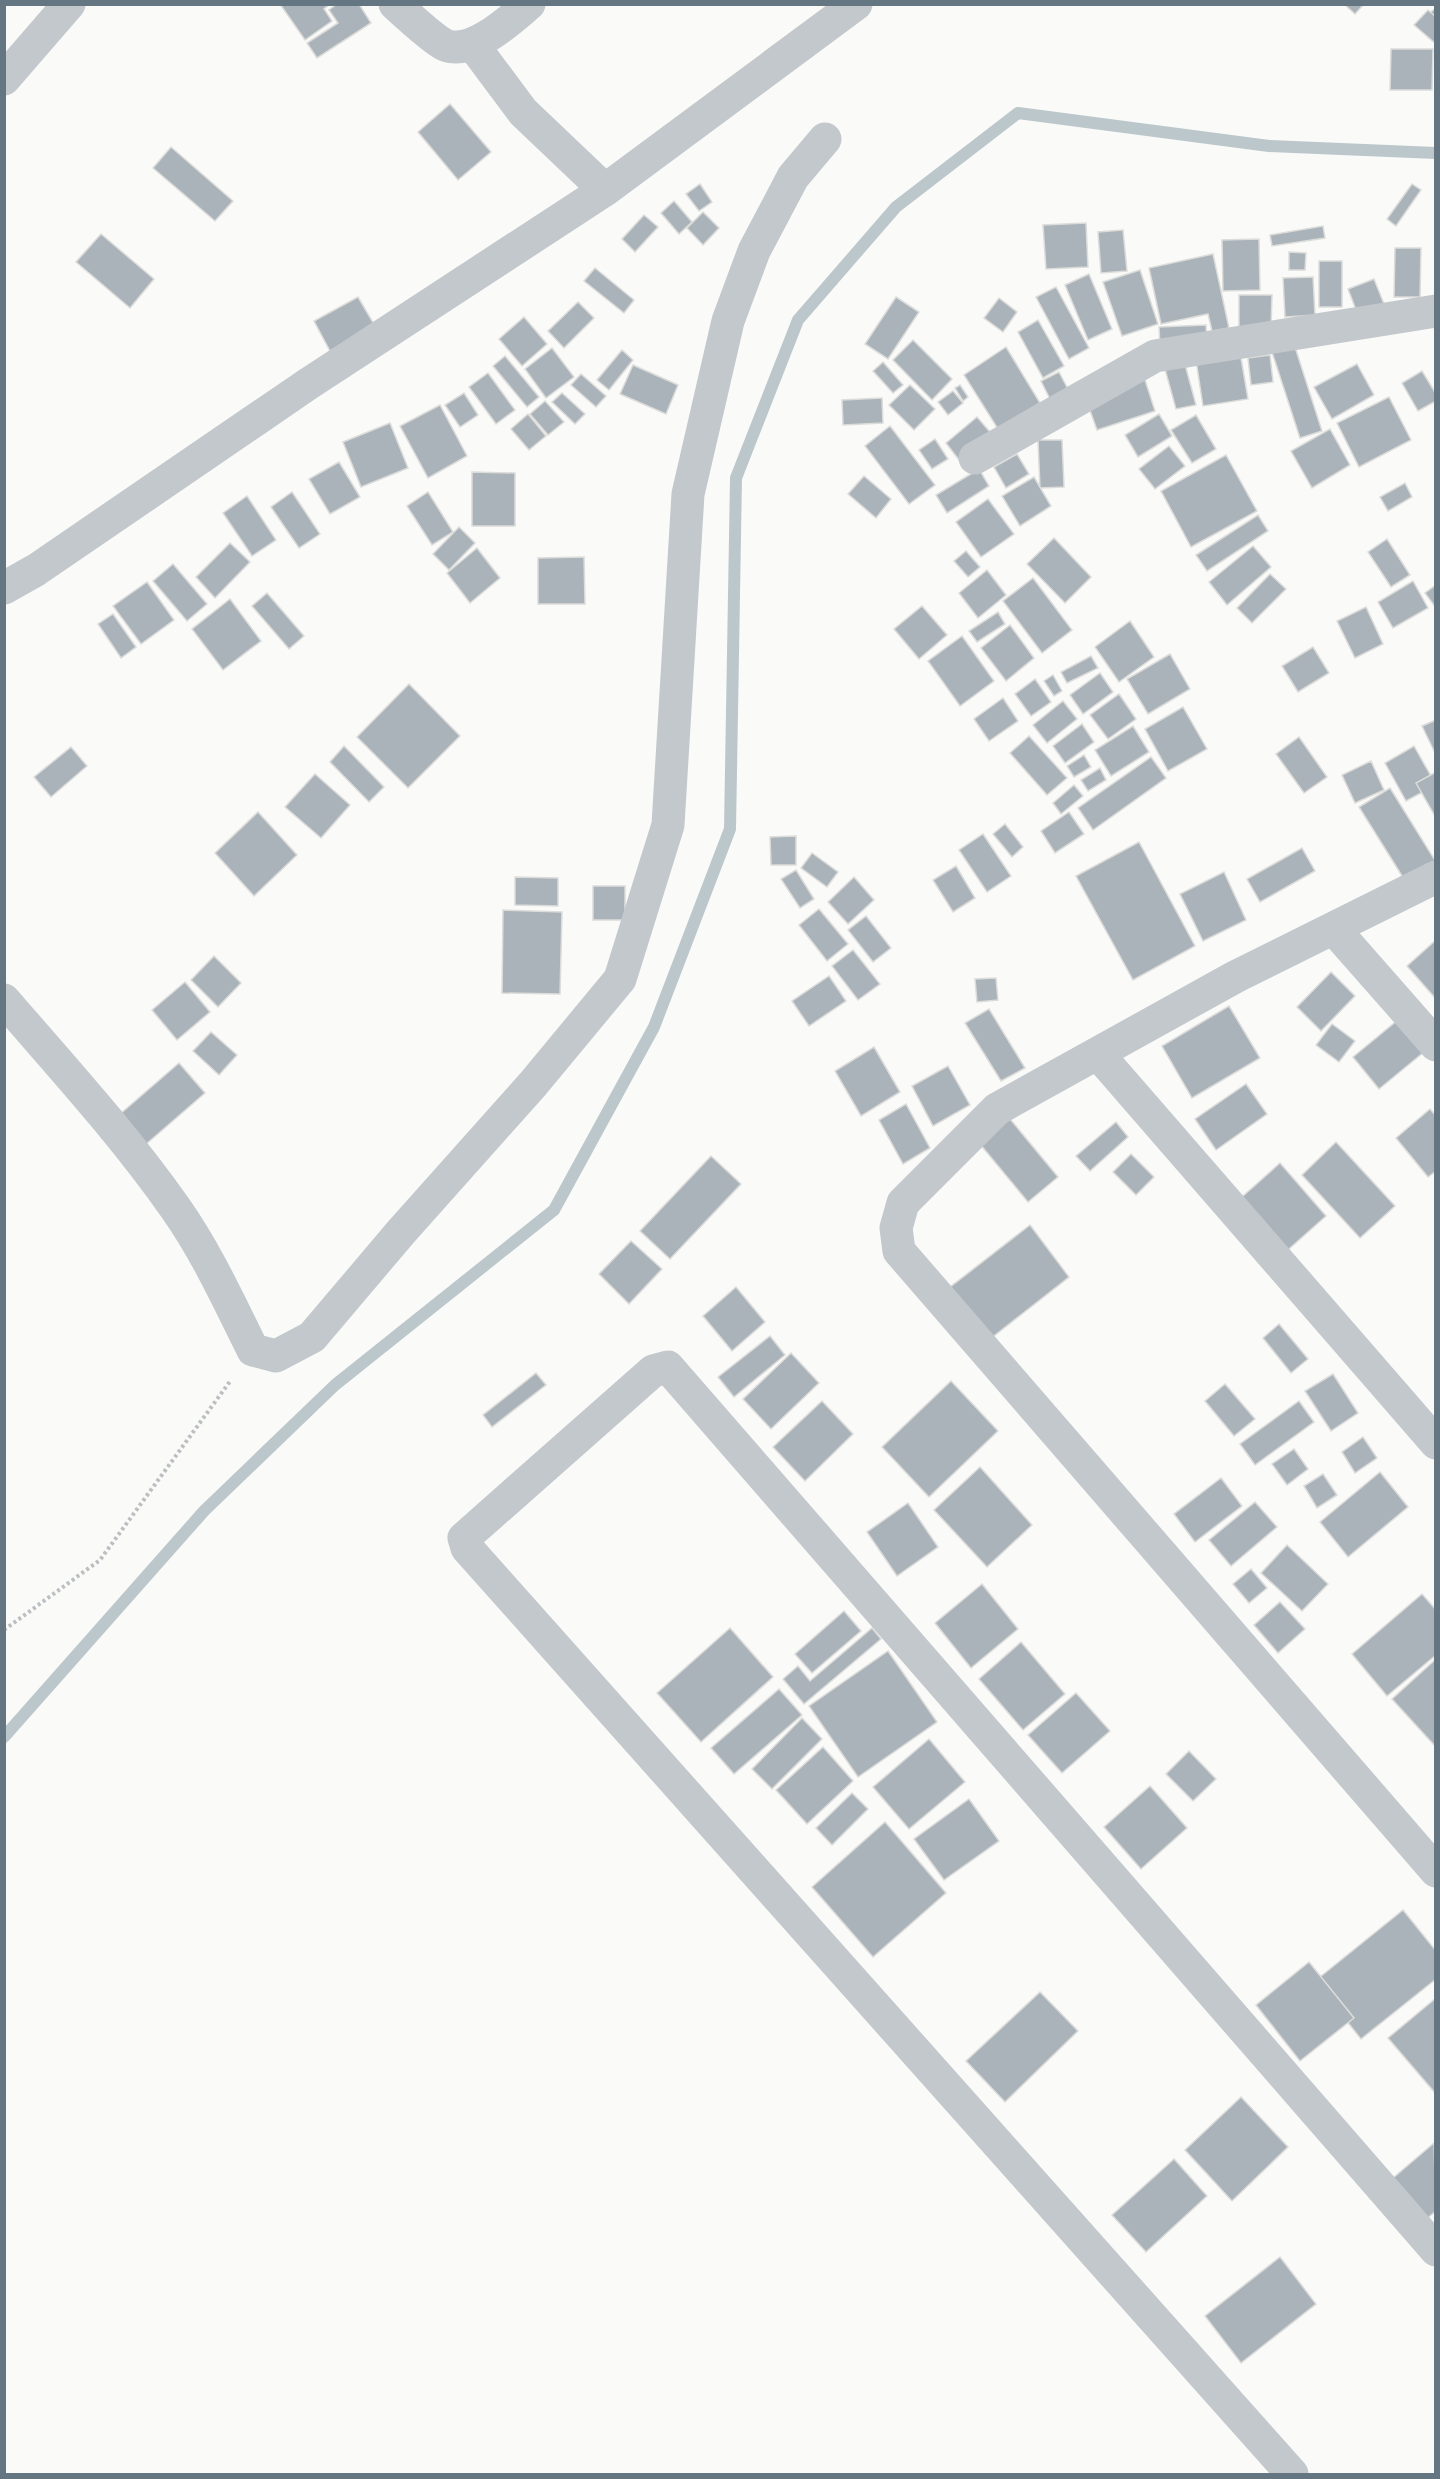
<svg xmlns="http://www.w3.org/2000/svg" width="1440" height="2479" font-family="Cabin,sans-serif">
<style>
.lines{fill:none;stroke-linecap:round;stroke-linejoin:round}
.stream{stroke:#bbc7cb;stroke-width:12}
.building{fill:#aab3b9;stroke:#dcdcda;stroke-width:1.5}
.path{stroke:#bbbfc2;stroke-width:4;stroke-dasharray:3 3;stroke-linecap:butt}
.minor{stroke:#c3c8cc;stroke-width:33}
</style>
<rect width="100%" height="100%" fill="#fafaf8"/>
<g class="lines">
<path class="stream" d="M4,1737L204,1511L335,1385L554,1210L654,1027L730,829L736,478L798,320L896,207L1018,113L1269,146L1436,153"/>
</g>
<g class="building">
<path d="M280,4H330L324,9L332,21L305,40Z"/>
<path d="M337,4H359L371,23L317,58L307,43L338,23L329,10Z"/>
<path d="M1344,4H1364L1355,14Z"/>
<path d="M1436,8V23L1428,14Z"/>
<path d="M1428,10L1436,17V44L1414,25Z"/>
<path d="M1391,49H1433L1432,90H1390Z"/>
<path d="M450,104L491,152L458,180L418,132Z"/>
<path d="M171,147L233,201L215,221L153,168Z"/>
<path d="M700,184L712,202L699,211L686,194Z"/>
<path d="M1412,184L1421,190L1396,226L1387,219Z"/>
<path d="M674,201L692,222L679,234L661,213Z"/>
<path d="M703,212L719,228L703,245L687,228Z"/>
<path d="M644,215L658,227L635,252L622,239Z"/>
<path d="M1086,223L1088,267L1046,269L1043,225Z"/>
<path d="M1323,226L1325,238L1272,246L1270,235Z"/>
<path d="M1123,230L1127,271L1101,273L1098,232Z"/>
<path d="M101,234L154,279L130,308L76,262Z"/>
<path d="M1259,239L1260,290L1223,291L1222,240Z"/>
<path d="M1395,248H1421L1420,297H1394Z"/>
<path d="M1289,252L1306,253L1305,270H1289Z"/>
<path d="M1213,254L1229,328L1212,331L1208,314L1161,324L1149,268Z"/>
<rect x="1319" y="261" width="23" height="46"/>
<path d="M595,268L634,300L624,313L584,281Z"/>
<path d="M1140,270L1158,324L1122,336L1103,282Z"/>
<path d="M1089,274L1112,329L1088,340L1065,285Z"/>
<path d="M1313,277L1315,315L1285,317L1283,278Z"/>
<path d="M1374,279L1384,304L1358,315L1348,289Z"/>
<path d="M1056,287L1089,348L1069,359L1036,297Z"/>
<path d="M1239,295H1272L1271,327H1239Z"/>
<path d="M358,297L375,326L330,351L314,321Z"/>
<path d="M896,297L919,312L888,359L865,344Z"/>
<path d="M999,298L1017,312L1003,332L984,318Z"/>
<path d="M578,302L594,318L564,348L548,331Z"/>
<path d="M524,317L547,344L522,366L499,339Z"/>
<path d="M1038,320L1064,366L1043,378L1018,332Z"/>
<path d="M1206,325L1207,344L1160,346L1159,327Z"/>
<path d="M913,340L952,379L932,400L893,360Z"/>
<path d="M1294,344L1322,431L1300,438L1272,352Z"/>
<path d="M1006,347L1040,403L998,429L964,375Z"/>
<path d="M552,348L574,377L546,398L525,369Z"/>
<path d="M622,350L633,360L609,390L597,380Z"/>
<path d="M1240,352L1248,399L1203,406L1196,360Z"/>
<path d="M1270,355L1273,382L1251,385L1248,358Z"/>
<path d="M505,356L539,397L527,407L493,366Z"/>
<path d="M1183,357L1196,405L1176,409L1163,362Z"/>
<path d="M883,362L903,385L893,393L873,371Z"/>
<path d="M1357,364L1374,395L1332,419L1314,387Z"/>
<path d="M633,365L678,385L666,414L620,394Z"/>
<path d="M1422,371L1436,394V401L1418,411L1402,383Z"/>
<path d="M1059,372L1070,393L1052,403L1041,381Z"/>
<path d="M488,373L515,410L496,424L469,387Z"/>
<path d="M581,374L606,396L596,407L571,385Z"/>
<path d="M1145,380L1155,411L1097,430L1086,399Z"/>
<path d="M910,385L935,409L914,430L889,405Z"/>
<path d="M960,385L968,397L963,401L955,388Z"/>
<path d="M953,391L963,403L948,415L938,402Z"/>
<path d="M464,393L478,415L460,427L445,405Z"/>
<path d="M562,393L585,414L575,424L552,402Z"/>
<path d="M1389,397L1411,440L1359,467L1337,423Z"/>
<path d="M882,398L883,423L843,425L842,400Z"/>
<path d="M545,401L564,422L548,435L530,414Z"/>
<path d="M440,405L467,456L428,478L400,426Z"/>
<path d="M528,414L546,436L529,450L511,429Z"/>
<path d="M1159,414L1172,436L1138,457L1125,435Z"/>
<path d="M1196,415L1216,449L1192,463L1171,430Z"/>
<path d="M977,417L995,438L963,465L946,443Z"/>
<path d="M390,423L408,468L361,487L343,442Z"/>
<path d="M890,426L935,485L909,504L865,446Z"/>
<path d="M1330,429L1350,465L1312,488L1291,451Z"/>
<path d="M935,439L948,459L932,469L919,450Z"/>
<path d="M1038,440H1062L1064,487L1040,488Z"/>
<path d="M1169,446L1185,466L1155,489L1139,469Z"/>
<path d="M1017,454L1029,474L1006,488L994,467Z"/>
<path d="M1226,455L1257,511L1191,547L1161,491Z"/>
<path d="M339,462L360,497L330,514L309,479Z"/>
<path d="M979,469L989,486L947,513L936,495Z"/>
<path d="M472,472L515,473V526H472Z"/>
<path d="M864,476L891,499L876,518L848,494Z"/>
<path d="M1034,477L1051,506L1020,526L1002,496Z"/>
<path d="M1405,483L1412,497L1388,511L1380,497Z"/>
<path d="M292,492L320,534L299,548L271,507Z"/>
<path d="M428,492L453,532L432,545L407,506Z"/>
<path d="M247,496L276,540L252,556L223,513Z"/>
<path d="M988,499L1014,534L981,557L956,522Z"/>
<path d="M1258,515L1268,531L1207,571L1196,555Z"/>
<path d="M459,527L475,543L449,570L433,554Z"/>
<path d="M1054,538L1091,577L1065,603L1027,564Z"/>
<path d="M1387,539L1410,575L1391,587L1368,552Z"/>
<path d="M230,543L250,562L215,598L196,577Z"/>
<path d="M1253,546L1271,567L1227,605L1209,582Z"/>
<path d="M477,548L500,578L470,603L447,573Z"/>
<path d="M966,551L980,567L968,577L954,561Z"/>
<path d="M584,557L585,604H538V558Z"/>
<path d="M173,564L207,604L187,621L153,581Z"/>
<path d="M987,570L1006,595L978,618L959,593Z"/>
<path d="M1270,574L1286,589L1252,623L1237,608Z"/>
<path d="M1033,578L1072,630L1042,653L1003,601Z"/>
<path d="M1413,581L1428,608L1393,628L1378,602Z"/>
<path d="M147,582L174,620L141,644L113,606Z"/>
<path d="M1436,585V608L1425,593Z"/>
<path d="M267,593L304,636L289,649L252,606Z"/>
<path d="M230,599L261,641L223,670L192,629Z"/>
<path d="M922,606L947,635L919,659L894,629Z"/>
<path d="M1366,607L1383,644L1355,658L1337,621Z"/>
<path d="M998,612L1005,624L977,642L969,631Z"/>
<path d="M113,614L136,647L121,658L98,624Z"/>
<path d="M1130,621L1154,657L1119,682L1095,647Z"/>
<path d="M1010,625L1034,658L1006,681L981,648Z"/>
<path d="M962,636L994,681L960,706L928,661Z"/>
<path d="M1313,647L1329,673L1298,692L1282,666Z"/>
<path d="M1170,654L1190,689L1148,714L1127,679Z"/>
<path d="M1091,656L1098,668L1067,683L1061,672Z"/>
<path d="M1100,673L1113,692L1083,714L1070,695Z"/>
<path d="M1053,675L1062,691L1054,696L1044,681Z"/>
<path d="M1035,679L1051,702L1031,716L1015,694Z"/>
<path d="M409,684L460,736L408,788L357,737Z"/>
<path d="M1119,694L1136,719L1108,739L1090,715Z"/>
<path d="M1003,698L1018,721L989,741L974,719Z"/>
<path d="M1063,701L1077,719L1047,743L1033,725Z"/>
<path d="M1183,707L1207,749L1168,771L1145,729Z"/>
<path d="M1436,720V755L1422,726Z"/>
<path d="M1082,724L1094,742L1065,763L1053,746Z"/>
<path d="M1133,726L1149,752L1111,776L1095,750Z"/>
<path d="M1029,736L1067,778L1047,795L1010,753Z"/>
<path d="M1299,737L1327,777L1304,793L1276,754Z"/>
<path d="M344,746L384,787L369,802L330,762Z"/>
<path d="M1414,746L1436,785L1406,801L1385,763Z"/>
<path d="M71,747L87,766L51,797L34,777Z"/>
<path d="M1084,755L1091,767L1074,777L1067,766Z"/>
<path d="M1151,757L1166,778L1093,830L1078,808Z"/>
<path d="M1371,761L1384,790L1355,803L1342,775Z"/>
<path d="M1100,768L1106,780L1088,791L1081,780Z"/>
<path d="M1436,772V815L1435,816L1416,783Z"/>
<path d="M315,774L350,805L321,838L285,807Z"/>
<path d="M1074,785L1083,796L1061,814L1053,803Z"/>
<path d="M1390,788L1436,862L1409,887L1359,807Z"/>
<path d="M258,812L297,855L254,896L215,853Z"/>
<path d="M1069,812L1084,834L1055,853L1041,831Z"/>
<path d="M1005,824L1023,847L1012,857L993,834Z"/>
<path d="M983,834L1011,876L987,892L959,850Z"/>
<path d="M796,836V865H771L770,837Z"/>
<path d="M1139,842L1195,946L1133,980L1076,876Z"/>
<path d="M1302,848L1315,871L1260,902L1247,879Z"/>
<path d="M812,853L838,872L827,887L801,868Z"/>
<path d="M956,866L975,898L953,912L933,880Z"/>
<path d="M796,870L814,899L800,908L781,879Z"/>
<path d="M1224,872L1246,920L1203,941L1180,894Z"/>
<path d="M515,877L558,878V906L515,905Z"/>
<path d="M854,877L874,900L848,924L828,902Z"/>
<rect x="593" y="886" width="32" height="34"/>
<path d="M819,909L848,944L827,961L799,925Z"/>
<path d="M503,910L562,912L560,994L502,993Z"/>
<path d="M866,916L891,948L873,962L848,930Z"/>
<path d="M1436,940V999L1407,966Z"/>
<path d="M853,950L880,984L858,1000L832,966Z"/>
<path d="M214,956L241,983L218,1007L191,980Z"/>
<path d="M1331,972L1355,996L1321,1031L1297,1007Z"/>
<path d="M829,976L846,1001L809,1026L792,1001Z"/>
<path d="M996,978L998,1000L977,1002L975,979Z"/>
<path d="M185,982L210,1012L177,1040L152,1010Z"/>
<path d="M1229,1006L1260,1058L1192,1098L1162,1046Z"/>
<path d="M989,1009L1025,1068L1001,1081L965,1023Z"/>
<path d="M1399,1019L1424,1052L1379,1089L1353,1057Z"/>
<path d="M1332,1024L1355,1041L1339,1062L1316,1045Z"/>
<path d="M211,1032L237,1055L219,1075L193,1051Z"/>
<path d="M874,1047L900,1092L861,1116L835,1071Z"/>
<path d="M179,1063L205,1093L145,1145L119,1115Z"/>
<path d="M948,1066L970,1105L933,1126L912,1086Z"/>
<path d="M1246,1084L1267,1114L1216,1150L1195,1119Z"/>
<path d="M906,1104L930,1148L903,1164L879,1120Z"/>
<path d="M1430,1109L1436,1116V1171L1428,1177L1396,1138Z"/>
<path d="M1010,1119L1058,1177L1028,1202L980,1144Z"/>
<path d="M1116,1122L1128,1137L1090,1171L1076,1156Z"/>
<path d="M1336,1142L1395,1206L1360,1238L1302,1175Z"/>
<path d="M1131,1154L1154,1177L1136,1195L1113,1172Z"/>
<path d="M711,1156L741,1184L670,1259L640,1231Z"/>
<path d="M1280,1163L1326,1216L1281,1256L1234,1204Z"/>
<path d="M1030,1225L1069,1277L985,1343L945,1291Z"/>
<path d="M631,1241L662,1269L629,1304L599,1274Z"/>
<path d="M736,1287L765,1322L732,1351L703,1316Z"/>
<path d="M1279,1324L1308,1359L1291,1373L1263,1338Z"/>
<path d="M770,1336L785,1355L734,1397L718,1377Z"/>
<path d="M791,1353L819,1383L771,1429L743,1399Z"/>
<path d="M536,1373L546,1385L492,1427L483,1415Z"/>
<path d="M1333,1374L1358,1413L1331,1431L1305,1391Z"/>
<path d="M951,1381L998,1431L929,1497L882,1447Z"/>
<path d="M1225,1384L1255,1419L1234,1436L1205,1401Z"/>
<path d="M822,1401L853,1434L805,1481L773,1447Z"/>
<path d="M1299,1401L1314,1422L1255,1465L1240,1444Z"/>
<path d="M1363,1437L1377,1458L1355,1473L1342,1452Z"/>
<path d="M1294,1449L1308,1469L1287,1485L1272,1464Z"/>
<path d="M980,1467L1032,1525L987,1567L934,1510Z"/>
<path d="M1380,1472L1408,1507L1348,1557L1320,1522Z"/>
<path d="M1323,1474L1337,1495L1317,1508L1304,1486Z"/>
<path d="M1221,1478L1242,1506L1195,1542L1174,1514Z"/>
<path d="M1255,1502L1277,1527L1231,1566L1209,1540Z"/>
<path d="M908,1503L938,1547L897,1576L867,1532Z"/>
<path d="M1287,1545L1328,1584L1302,1611L1261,1573Z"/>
<path d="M1251,1569L1267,1588L1249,1603L1233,1584Z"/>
<path d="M982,1584L1018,1629L971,1668L935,1623Z"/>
<path d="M1422,1594L1436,1610V1655L1387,1696L1352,1654Z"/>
<path d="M1280,1602L1305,1629L1278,1653L1254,1625Z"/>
<path d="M844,1611L861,1631L812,1673L795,1654Z"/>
<path d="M730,1628L773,1677L701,1742L657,1693Z"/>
<path d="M872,1628L881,1639L804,1704L783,1679L798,1666L810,1681Z"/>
<path d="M1021,1642L1065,1694L1023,1730L979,1679Z"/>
<path d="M888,1651L937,1722L858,1777L809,1706Z"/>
<path d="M1436,1659V1747L1392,1699Z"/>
<path d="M779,1689L802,1715L734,1774L711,1748Z"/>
<path d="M1076,1693L1110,1731L1062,1773L1028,1735Z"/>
<path d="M802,1718L822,1739L772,1789L752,1769Z"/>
<path d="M929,1739L965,1782L909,1829L873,1787Z"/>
<path d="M823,1747L853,1781L807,1824L776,1790Z"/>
<path d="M1189,1751L1216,1779L1193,1801L1166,1774Z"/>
<path d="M1150,1786L1187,1828L1141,1869L1104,1827Z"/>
<path d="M852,1793L868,1809L832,1845L816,1828Z"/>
<path d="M969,1799L999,1841L944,1880L914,1839Z"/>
<path d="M885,1822L946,1893L873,1957L812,1887Z"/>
<path d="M1403,1910L1436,1951V1979L1361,2039L1315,1981Z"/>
<path d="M1309,1962L1354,2018L1300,2061L1256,2005Z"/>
<path d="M1040,1992L1078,2031L1005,2102L966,2061Z"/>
<path d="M1436,1998V2094L1388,2038Z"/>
<path d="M1241,2097L1288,2147L1232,2201L1185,2150Z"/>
<path d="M1434,2143L1436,2211L1420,2224L1386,2184Z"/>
<path d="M1174,2159L1207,2196L1146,2252L1112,2215Z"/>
<path d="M1280,2257L1316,2304L1241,2363L1205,2316Z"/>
</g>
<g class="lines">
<path class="path" d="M4,1630L100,1560L231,1380"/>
<g class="minor">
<path d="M395,4C406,14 434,40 445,45C472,56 510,20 529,4"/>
<path d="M473,45L523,112L605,190"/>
<path d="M4,79L69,4"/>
<path d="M975,458L1155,356L1436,311"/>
<path d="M4,588L36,570L308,384L605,190L856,4"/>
<path d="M1436,877L1235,977L997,1109L903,1203L896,1228L899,1251L1436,1871"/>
<path d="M1334,929L1436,1045"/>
<path d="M4,1000C63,1068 124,1135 176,1209C207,1253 229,1302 253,1350L276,1356L312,1337L401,1232L533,1084L620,979L668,825L688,494L728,321L754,251L793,177L825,139"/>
<path d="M1099,1055L1436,1443"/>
<path d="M1292,2474L467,1548L464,1538L653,1371L668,1367L1436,2250"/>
</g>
</g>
<rect width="1440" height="2479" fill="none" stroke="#657683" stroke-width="12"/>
</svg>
